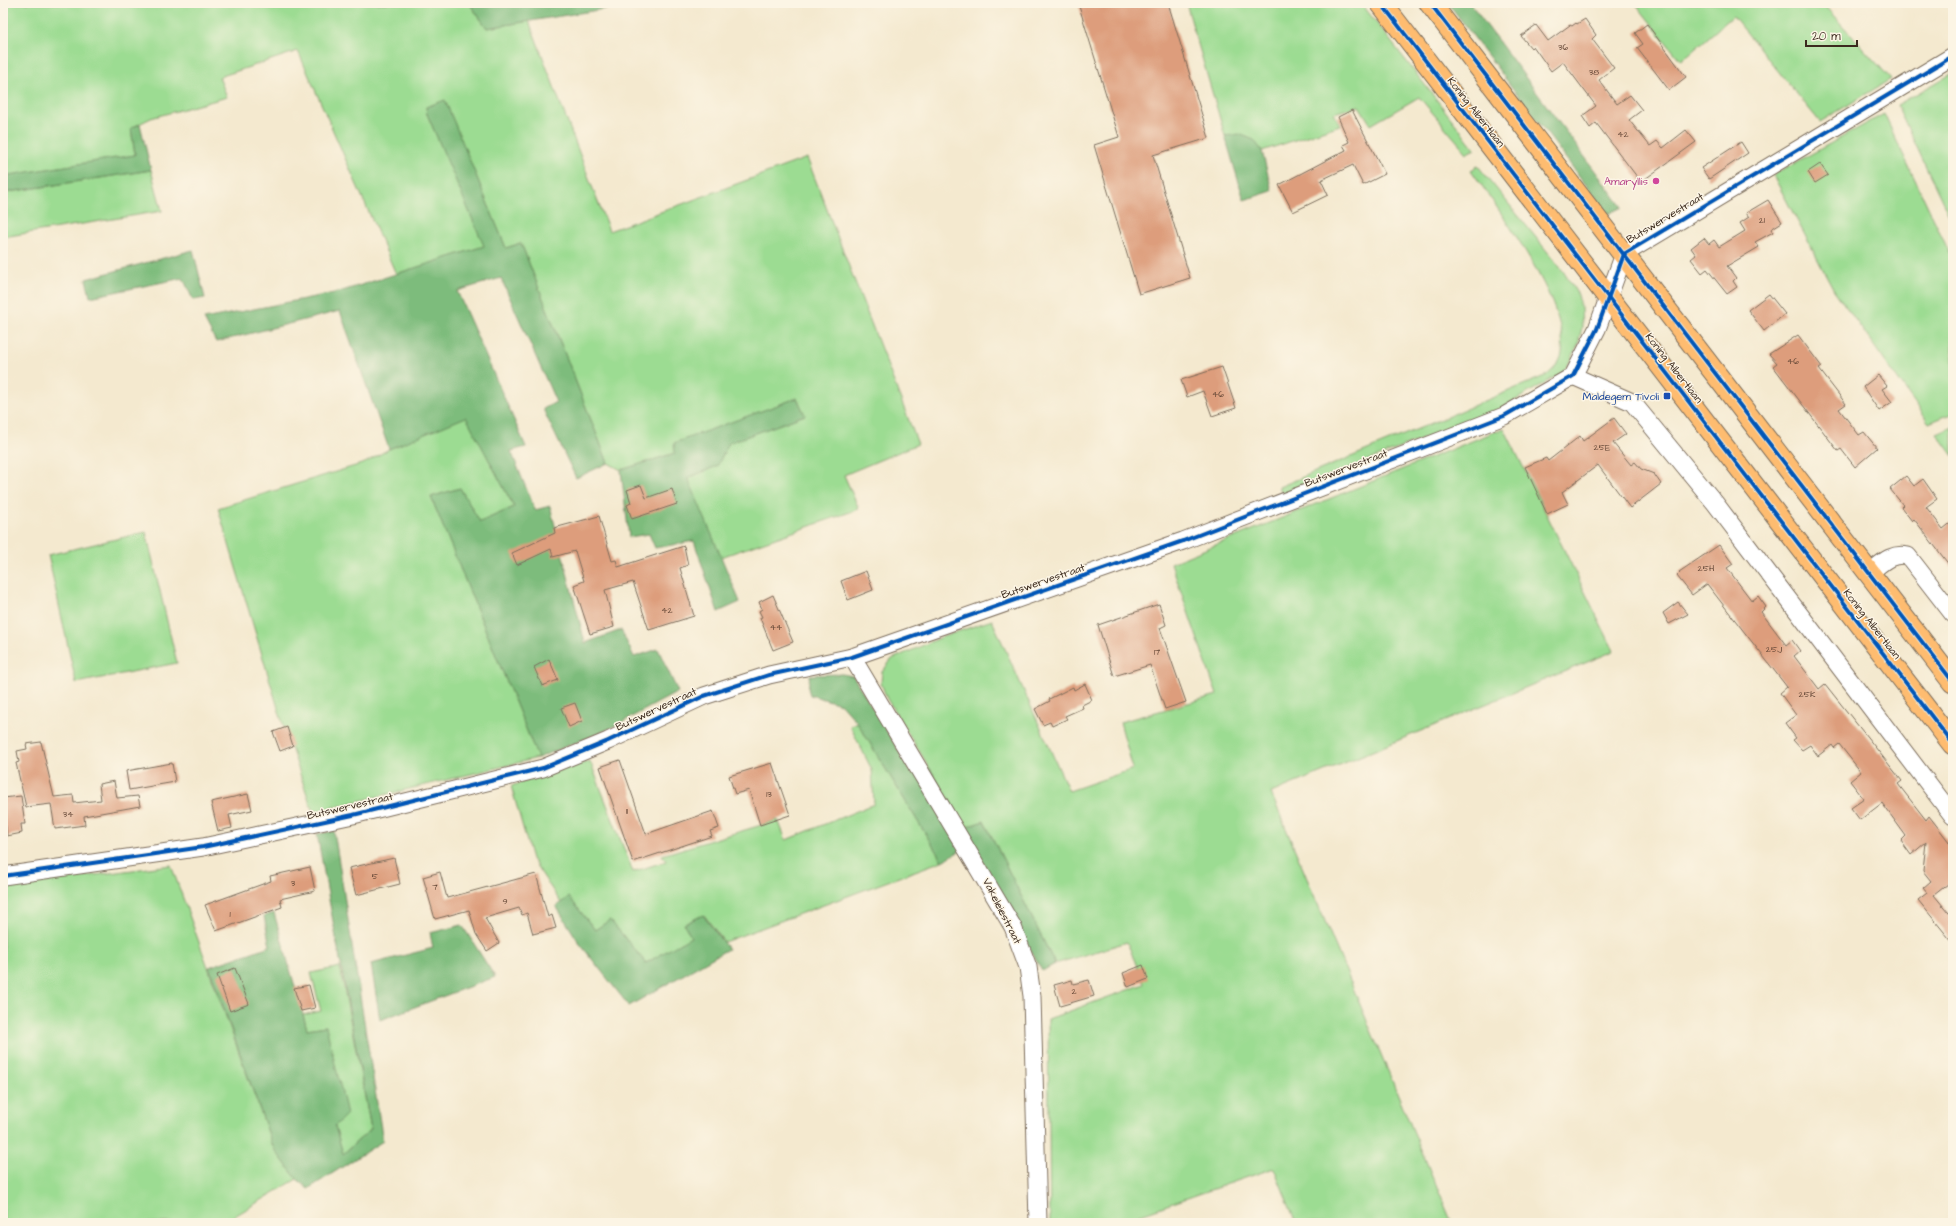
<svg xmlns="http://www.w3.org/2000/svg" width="1956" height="1226" font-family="'Architects Daughter',sans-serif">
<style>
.green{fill:#9cdc92;stroke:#6c8358}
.forest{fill:#7dbc7c;stroke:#5c734d}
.building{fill:#dd9d7c}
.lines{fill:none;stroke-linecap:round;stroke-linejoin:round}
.minor-casing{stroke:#7c6d5c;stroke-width:19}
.major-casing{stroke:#7c6d5c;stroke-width:23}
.minor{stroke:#fff;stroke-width:17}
.major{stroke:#febc70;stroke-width:21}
.cycleway-casing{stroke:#fcf5e5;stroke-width:6}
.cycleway{stroke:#0057b8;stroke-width:4}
.hotel-dot{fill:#d1479c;stroke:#fcf5e5;stroke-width:1.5}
.transit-dot{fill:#1a4fb4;stroke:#fcf5e5;stroke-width:1.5}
.labels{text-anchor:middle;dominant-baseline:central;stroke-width:3;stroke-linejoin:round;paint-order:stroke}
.number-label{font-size:9px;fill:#644736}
.street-label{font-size:11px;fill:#3b2a1e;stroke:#fcf5e5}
.hotel-label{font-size:11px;fill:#b23c85;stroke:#fcf5e5;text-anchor:end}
.transit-label{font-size:11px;fill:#164399;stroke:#fcf5e5;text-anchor:end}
</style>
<rect width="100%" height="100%" fill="#fcf5e5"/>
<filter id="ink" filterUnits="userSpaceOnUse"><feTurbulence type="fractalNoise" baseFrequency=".025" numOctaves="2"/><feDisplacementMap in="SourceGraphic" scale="8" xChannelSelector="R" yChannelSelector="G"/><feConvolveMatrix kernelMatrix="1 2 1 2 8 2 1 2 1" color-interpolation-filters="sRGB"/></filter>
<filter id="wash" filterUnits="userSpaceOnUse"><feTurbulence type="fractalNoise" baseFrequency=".012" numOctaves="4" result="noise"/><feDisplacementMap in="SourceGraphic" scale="16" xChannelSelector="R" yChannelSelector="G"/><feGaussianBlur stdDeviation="0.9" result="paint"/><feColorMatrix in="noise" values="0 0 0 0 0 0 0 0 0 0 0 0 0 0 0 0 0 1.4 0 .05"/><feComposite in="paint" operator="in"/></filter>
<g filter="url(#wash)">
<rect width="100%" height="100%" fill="#f4e9cf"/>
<g class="green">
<path d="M3,3H469L487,28L529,21L609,231L807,158L918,444L844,475L859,509L721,557L687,478L717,466L728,443L805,415L797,398L675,443V453L621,470L608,463L521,243L506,248L445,101L426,107L427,114L485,246L396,274L298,51L219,77L227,97L151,118L131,128L135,155L5,176L3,156Z"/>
<path d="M1186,3H1361L1475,149L1467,153L1419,97L1371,125L1359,106L1334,113L1340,125L1262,151C1251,136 1244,134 1225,136Z"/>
<path d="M1635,3H1822L1891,79L1820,122L1733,16L1681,61Z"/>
<path d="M1953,73V224L1897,105Z"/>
<path d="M1884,114L1953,260V413L1929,423L1834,290L1773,175Z"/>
<path d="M1478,166L1563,271L1578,295L1581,308L1582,327L1578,345L1571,360L1562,373L1502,408L1283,494L1279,487L1547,375C1554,369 1560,363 1562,353C1569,303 1499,211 1471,170Z"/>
<path d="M151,170L162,211L3,237V193Z"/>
<path d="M466,416L514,507L480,522L460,488L431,497L538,758L313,812L281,718L218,508L365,463L389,449Z"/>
<path d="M1953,427V456L1937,434Z"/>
<path d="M1504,428L1614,651L1271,793L1452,1223H1296L1274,1168L1115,1223H1050L1048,1019L1144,984L1127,942L1055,964L984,821L966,827L887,699L881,683L882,672L892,659L942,637L992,620L1069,791L1133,769L1120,722L1217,695L1171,563Z"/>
<path d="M146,532L177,663L76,683L48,555Z"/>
<path d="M857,722L942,861L724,942L704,915L692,937L646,963L610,920L595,930L569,897L561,903L532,859L511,786L590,761L633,872L666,861L662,855L778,820L786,840L874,804L872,770L850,726Z"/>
<path d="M171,865L274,1149L297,1179L223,1223H3V887Z"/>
<path d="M340,967L371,1129L343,1154L335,1126L326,1026L307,1029L303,1015L321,1011L311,973Z"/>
</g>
<g class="forest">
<path d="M469,3H501L503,5L519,3H641L487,28Z"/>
<path d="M1448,3H1470L1622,207L1608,214Z"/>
<path d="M445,100L506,248L521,243L608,463L576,478L543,409L556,402L501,278L457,291L526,447L511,451L535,510L550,506L585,643L621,630L634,657L658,649L678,692L609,729L538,758L431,497L460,488L480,522L514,507L466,417L389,449L340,311L216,342L204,319L339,292L484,246L427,114L426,107Z"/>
<path d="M140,124L151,170L3,193V176L135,155L131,128Z"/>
<path d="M1239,134L1254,140L1262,151L1272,191L1244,200L1225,136Z"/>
<path d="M193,250L205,298L193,300L183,278L90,297L86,279Z"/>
<path d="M797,398L805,415L729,443L717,466L688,478L740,602L718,612L694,541L655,548L649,534L629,537L621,470L675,453L674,443Z"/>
<path d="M842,674L853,676L913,774L929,767L966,827L984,821L1055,964L1042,971L973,844L942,861L857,722L841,704L810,695L808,688L810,675Z"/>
<path d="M334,831L383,1141L308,1189L297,1179L274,1149L209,967L270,946L264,916L274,913L307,1029L326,1026L347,1114L335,1126L343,1154L371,1129L317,834Z"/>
<path d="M569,897L595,930L610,920L646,963L691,937L684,924L703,915L728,949L629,1006L580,944L556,906Z"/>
<path d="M462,925L495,977L380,1020L371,964L433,948L430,933Z"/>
</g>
<g id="blocks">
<g class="building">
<path d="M1078,3H1168L1209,138L1153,155L1190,278L1139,294L1094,145L1119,137Z"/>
<path d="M1585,19L1596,35L1592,39L1614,68L1599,80L1617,104L1630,95L1642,110L1629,120L1650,146L1657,141L1663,148L1686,130L1696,142L1641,182L1596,123L1590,128L1582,116L1596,106L1563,62L1551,71L1533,46L1531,48L1521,36L1536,25L1548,41L1570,25L1572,26L1576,23L1577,24Z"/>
<path d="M1647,24L1686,77L1669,90L1637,48L1643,44L1635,33Z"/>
<path d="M1352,110L1385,174L1363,185L1353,165L1321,180L1328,195L1293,212L1279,185L1346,150L1343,145L1349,142L1338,117Z"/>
<path d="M1741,142L1748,153L1709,179L1701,168Z"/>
<path d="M1820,164L1828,175L1815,183L1808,172Z"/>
<path d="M1768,200L1782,222L1771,229L1773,232L1755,242L1759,247L1727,266L1736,278L1733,281L1737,287L1727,294L1707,269L1702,273L1691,259L1696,255L1691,248L1704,238L1709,244L1714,240L1719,247L1745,231L1740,223L1749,217L1746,213Z"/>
<path d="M1769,294L1785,314L1764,331L1748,310Z"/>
<path d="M1798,335L1822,367L1819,369L1846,404L1839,409L1859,435L1864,432L1877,448L1855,467L1841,449L1838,451L1773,366L1777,363L1769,354Z"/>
<path d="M1222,367L1236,408L1212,416L1203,391L1187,397L1181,380Z"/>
<path d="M1878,375L1887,386L1882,389L1892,402L1879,411L1863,387Z"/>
<path d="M1614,418L1626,434L1613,443L1631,465L1635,462L1641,469L1654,474L1661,484L1630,508L1598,465L1562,492L1568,504L1547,514L1525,467L1546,458L1548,461L1580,436L1583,441Z"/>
<path d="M1906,476L1914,486L1923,479L1937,499L1926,507L1943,529L1953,521V570L1914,519L1912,521L1901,507L1903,505L1890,489Z"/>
<path d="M641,485L646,498L672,489L677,504L632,519L627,505L631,503L627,490Z"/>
<path d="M599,516L612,561L616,560L618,567L684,546L688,565L680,568L694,616L649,630L633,582L605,590L614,627L590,634L574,585L584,581L575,551L553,557L551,549L517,565L512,553L555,533L554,528Z"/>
<path d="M1719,545L1733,564L1727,568L1752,601L1758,596L1766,607L1761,612L1786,645L1792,640L1800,651L1794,656L1819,689L1825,684L1902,781L1898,784L1926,820L1929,816L1953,847V880L1934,895L1953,918V943L1918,900L1927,893L1923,888L1931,881L1923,871L1926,842L1911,855L1901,841L1906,836L1882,803L1860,820L1851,808L1864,799L1850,781L1861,772L1839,744L1834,748L1832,745L1818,756L1810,745L1802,750L1793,740L1796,738L1785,723L1796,715L1780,693L1787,687L1707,584L1692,595L1677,576L1680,573L1679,572Z"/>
<path d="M866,571L873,590L848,600L841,581Z"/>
<path d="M773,595L793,642L773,650L760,618L762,617L759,611L762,609L759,602Z"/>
<path d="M1678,602L1688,614L1669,624L1663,613Z"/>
<path d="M1159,604L1166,625L1160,628L1186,702L1165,709L1150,665L1114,676L1098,625Z"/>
<path d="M549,659L558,680L542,686L534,667Z"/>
<path d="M1085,684L1092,700L1082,705L1083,708L1065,716L1067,719L1052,726L1050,722L1043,725L1035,709L1050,701L1049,699L1073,687L1074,690Z"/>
<path d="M575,703L582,721L569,727L561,708Z"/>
<path d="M287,727L293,746L280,751L273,732Z"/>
<path d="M41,742L54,797L73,795L74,803L101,800L99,784L114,781L117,798L138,796L140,806L84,816L85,825L55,829L51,804L26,807L16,763L19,762L17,751L27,749L26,744Z"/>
<path d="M620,760L646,834L713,811L719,828L710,831L712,836L633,862L600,767Z"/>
<path d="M172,763L175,782L129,790L126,771Z"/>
<path d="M772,763L790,815L760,825L749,790L735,794L729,776Z"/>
<path d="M248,794L252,810L229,815L232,828L218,831L211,802Z"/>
<path d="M21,796L25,824H21L22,833L7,836L6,826L3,827V798Z"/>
<path d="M394,858L400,884L356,895L349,868Z"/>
<path d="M310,867L315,891L280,899L282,907L216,931L205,905L271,881L270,876Z"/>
<path d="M440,872L447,898L536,874L548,917L552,915L556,928L533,934L527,913L522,915L519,908L485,918L499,943L487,951L476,934L469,910L435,919L423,877Z"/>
<path d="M1143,965L1148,979L1128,987L1123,973Z"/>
<path d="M235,968L249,1004L230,1011L217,975Z"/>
<path d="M1072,980L1073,984L1089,980L1094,996L1060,1006L1054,985Z"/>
<path d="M309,985L315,1008L301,1011L294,988Z"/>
</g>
</g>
</g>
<g filter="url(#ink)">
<use href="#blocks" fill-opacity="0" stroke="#7c6d5c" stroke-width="1"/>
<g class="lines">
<g class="minor-casing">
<g id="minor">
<path d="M1573,376L1632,402L1715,503L1953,816"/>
<path d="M1869,573C1881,564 1891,552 1908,556L1953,614"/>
<path d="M852,657L1013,927L1028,967L1032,996L1038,1223"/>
<path d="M3,876L203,847L353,815L543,768L608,741L704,696L769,675L852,657L1183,541L1504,416L1573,376L1597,329L1624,254L1953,56"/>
</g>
</g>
<g class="major-casing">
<g id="major">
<path d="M1381,3L1953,744"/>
<path d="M1430,3L1953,682"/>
</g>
</g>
<use href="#minor" class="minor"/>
<use href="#major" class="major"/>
<g class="cycleway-casing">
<g id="cycleway">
<path d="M1381,3L1953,744"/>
<path d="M1430,3L1953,682"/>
<path d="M3,876L203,847L353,815L543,768L608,741L704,696L769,675L852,657L1183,541L1504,416L1573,376L1597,329L1624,254L1953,56"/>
</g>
</g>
<use href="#cycleway" class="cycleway"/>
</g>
</g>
<circle class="hotel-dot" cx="1656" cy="181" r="4"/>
<rect class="transit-dot" x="1663" y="392" width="8" height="8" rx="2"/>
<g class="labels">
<g class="number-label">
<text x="1563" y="47">36</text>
<text x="1594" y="72">38</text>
<text x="1623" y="134">42</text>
<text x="1762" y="220">21</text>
<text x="1793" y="361">46</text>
<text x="1218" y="394">46</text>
<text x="1602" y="447">25E</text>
<text x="1706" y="568">25H</text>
<text x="667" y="610">42</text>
<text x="776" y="627">44</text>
<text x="1774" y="649">25J</text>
<text x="1157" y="652">17</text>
<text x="1807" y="694">25K</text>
<text x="769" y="794">13</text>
<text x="627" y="811">11</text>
<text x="68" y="814">34</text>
<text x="375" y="876">5</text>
<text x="293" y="883">3</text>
<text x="435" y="887">7</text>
<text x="505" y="901">9</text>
<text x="230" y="914">1</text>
<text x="1074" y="991">2</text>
</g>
<g class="street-label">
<text transform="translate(1476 112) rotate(52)">Koning Albertlaan</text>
<text transform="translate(1665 218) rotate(-31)">Butswervestraat</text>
<text transform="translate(1674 368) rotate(52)">Koning Albertlaan</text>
<text transform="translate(1346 468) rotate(-21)">Butswervestraat</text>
<text transform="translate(1043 581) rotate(-19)">Butswervestraat</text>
<text transform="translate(1872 624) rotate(52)">Koning Albertlaan</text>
<text transform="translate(656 709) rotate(-25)">Butswervestraat</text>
<text transform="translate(350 806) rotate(-13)">Butswervestraat</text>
<text transform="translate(1002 911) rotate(63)">Vakeleiestraat</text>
</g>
<g class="hotel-label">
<text x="1648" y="181">Amaryllis</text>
</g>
<g class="transit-label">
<text x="1659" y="396">Maldegem Tivoli</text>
</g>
</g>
<rect width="1956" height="1226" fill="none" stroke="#fcf5e5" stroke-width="16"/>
<path d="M1806 40v6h51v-6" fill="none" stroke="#3b2a1e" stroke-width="2"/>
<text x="1812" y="40" font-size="12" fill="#3b2a1e" stroke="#fcf5e5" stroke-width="3" paint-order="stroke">20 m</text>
</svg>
